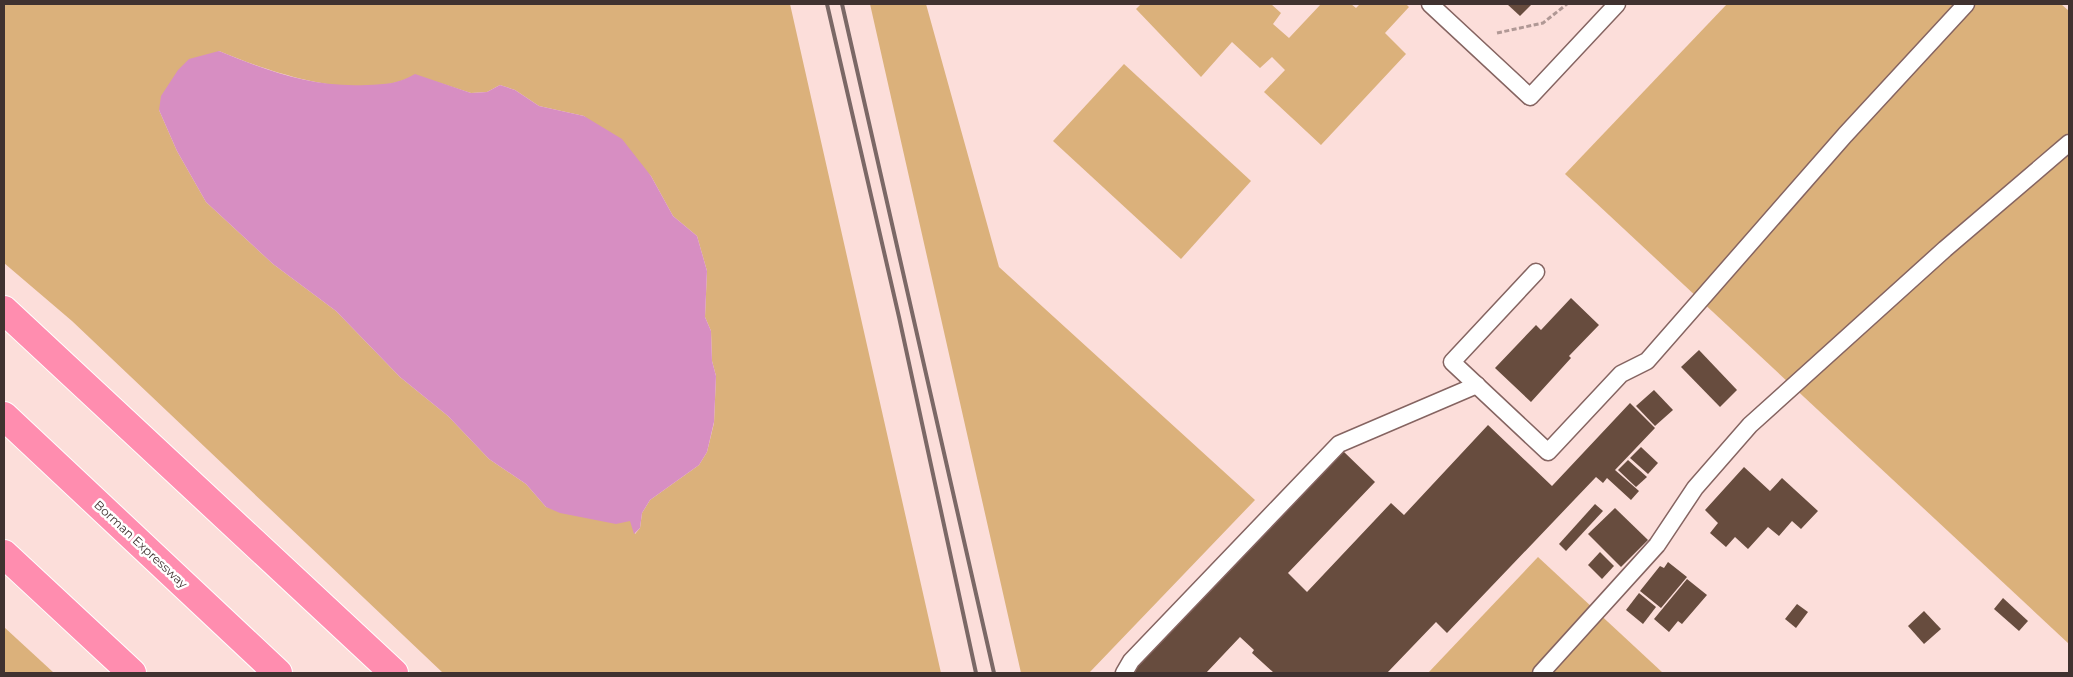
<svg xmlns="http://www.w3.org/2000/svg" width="2073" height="677" font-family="Montserrat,sans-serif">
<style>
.green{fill:#dbb17b;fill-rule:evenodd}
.water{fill:#d78ec2}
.building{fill:#674c3e}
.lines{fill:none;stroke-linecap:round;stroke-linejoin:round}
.service-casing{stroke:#856461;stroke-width:19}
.motorway-casing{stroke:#fff;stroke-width:30}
.path{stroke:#b09895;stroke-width:3;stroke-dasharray:5 2.5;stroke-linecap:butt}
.service{stroke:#fff;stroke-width:16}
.motorway{stroke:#ff8daf;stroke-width:28}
.rail{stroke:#7b6866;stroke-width:4}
.labels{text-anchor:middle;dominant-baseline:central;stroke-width:5;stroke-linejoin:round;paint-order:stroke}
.street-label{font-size:12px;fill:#403230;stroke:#fff}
</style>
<rect width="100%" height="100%" fill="#fcdeda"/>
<g class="green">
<path d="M4,4H790L941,673H443L72,321L4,263ZM219,51C272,73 360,104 415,75L471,93L487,92L500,85L515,90L539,106L584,116L651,176L673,216L697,236L707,271L705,317L711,331L712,361L716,376L714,423L707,452L699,465L650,500L642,513L640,528L635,534L631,521L546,507L526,484L489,459L448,416L400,377L336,311L273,264L206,202L177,151L159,110Z"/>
<path d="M870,4H926L999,267L1255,500L1089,673H1021Z"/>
<path d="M1141,4H1271L1281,13L1273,24L1289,38L1321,4H1351L1356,8L1360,4H1406L1409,7L1385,33L1406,54L1321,145L1264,92L1285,70L1272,57L1260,68L1232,42L1201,77L1136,9Z"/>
<path d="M1727,4H2061L2069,11V644L1565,174Z"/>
<path d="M1124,64L1251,181L1181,259L1053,141Z"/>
<path d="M1538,557L1663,673H1428Z"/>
<path d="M4,627L54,673H4Z"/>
</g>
<path class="water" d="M219,51C267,71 314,88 367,85C386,84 398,84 415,74L471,93L487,92L500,85L515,90L539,106L584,116L622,139L651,176L673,216L697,236L707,271L705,317L711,331L712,361L716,376L714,422L707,452L699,465L650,500L642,513L640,528L634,534L630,521L616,524L560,513L546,507L526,484L489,459L448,416L400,377L336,311L273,264L206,202L177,151L159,110L161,96L178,70L189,59Z"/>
<g class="building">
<path d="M1507,4H1532L1520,16Z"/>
<path d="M1571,298L1599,325L1569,356L1571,358L1531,402L1495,368L1536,325L1541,330Z"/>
<path d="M1699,350L1737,390L1720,407L1681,367Z"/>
<path d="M1654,390L1673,410L1655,426L1636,406Z"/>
<path d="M1630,403L1655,428L1615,470L1639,491L1631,500L1607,478L1603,483L1596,477L1447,633L1436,622L1387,673H1274L1252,653L1254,650L1240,637L1206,673H1137L1134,670L1342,450L1375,482L1288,573L1307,592L1391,503L1404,515L1488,425L1552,486Z"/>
<path d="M1641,447L1658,463L1648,474L1630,458Z"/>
<path d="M1628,460L1647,477L1636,487L1618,470Z"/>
<path d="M1744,467L1770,491L1782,478L1818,511L1801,529L1792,521L1779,536L1768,527L1748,549L1735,537L1726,547L1710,533L1718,523L1705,510Z"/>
<path d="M1595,504L1603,511L1566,551L1559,544Z"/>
<path d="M1615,508L1648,540L1621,567L1588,534Z"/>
<path d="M1600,552L1614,566L1602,579L1588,565Z"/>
<path d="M1668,562L1687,577L1661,608L1640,591L1660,566L1664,568Z"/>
<path d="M1687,579L1707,595L1682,624L1678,621L1669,632L1654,619Z"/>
<path d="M1639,593L1656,607L1643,624L1626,610Z"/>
<path d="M2003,598L2028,621L2019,631L1994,609Z"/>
<path d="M1797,604L1808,612L1796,628L1785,619Z"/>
<path d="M1924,611L1941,629L1924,644L1908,626Z"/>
</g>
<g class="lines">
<g class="service-casing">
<g id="service">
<path d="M1430,4L1530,97L1617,4"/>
<path d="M1536,272L1452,362L1548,452L1621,374L1647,361L1845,135L1966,4"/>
<path d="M1124,673L1131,661L1339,444L1477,385"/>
<path d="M1541,673L1657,545L1695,488L1750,425L1945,249L2069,143"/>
</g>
</g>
<g class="motorway-casing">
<g id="motorway">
<path d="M4,310L394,673"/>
<path d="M4,416L278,673"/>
<path d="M4,554L132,673"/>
</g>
</g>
<path class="path" d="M1497,33L1543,23L1567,4"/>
<use href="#service" class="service"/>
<use href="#motorway" class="motorway"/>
<g class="rail">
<path d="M827,4L899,317L976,673"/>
<path d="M842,4L994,673"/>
</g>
</g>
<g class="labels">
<g class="street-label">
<text transform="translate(141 544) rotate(43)">Borman Expressway</text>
</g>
</g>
<rect width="2073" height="677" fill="none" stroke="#403230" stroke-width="10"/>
</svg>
